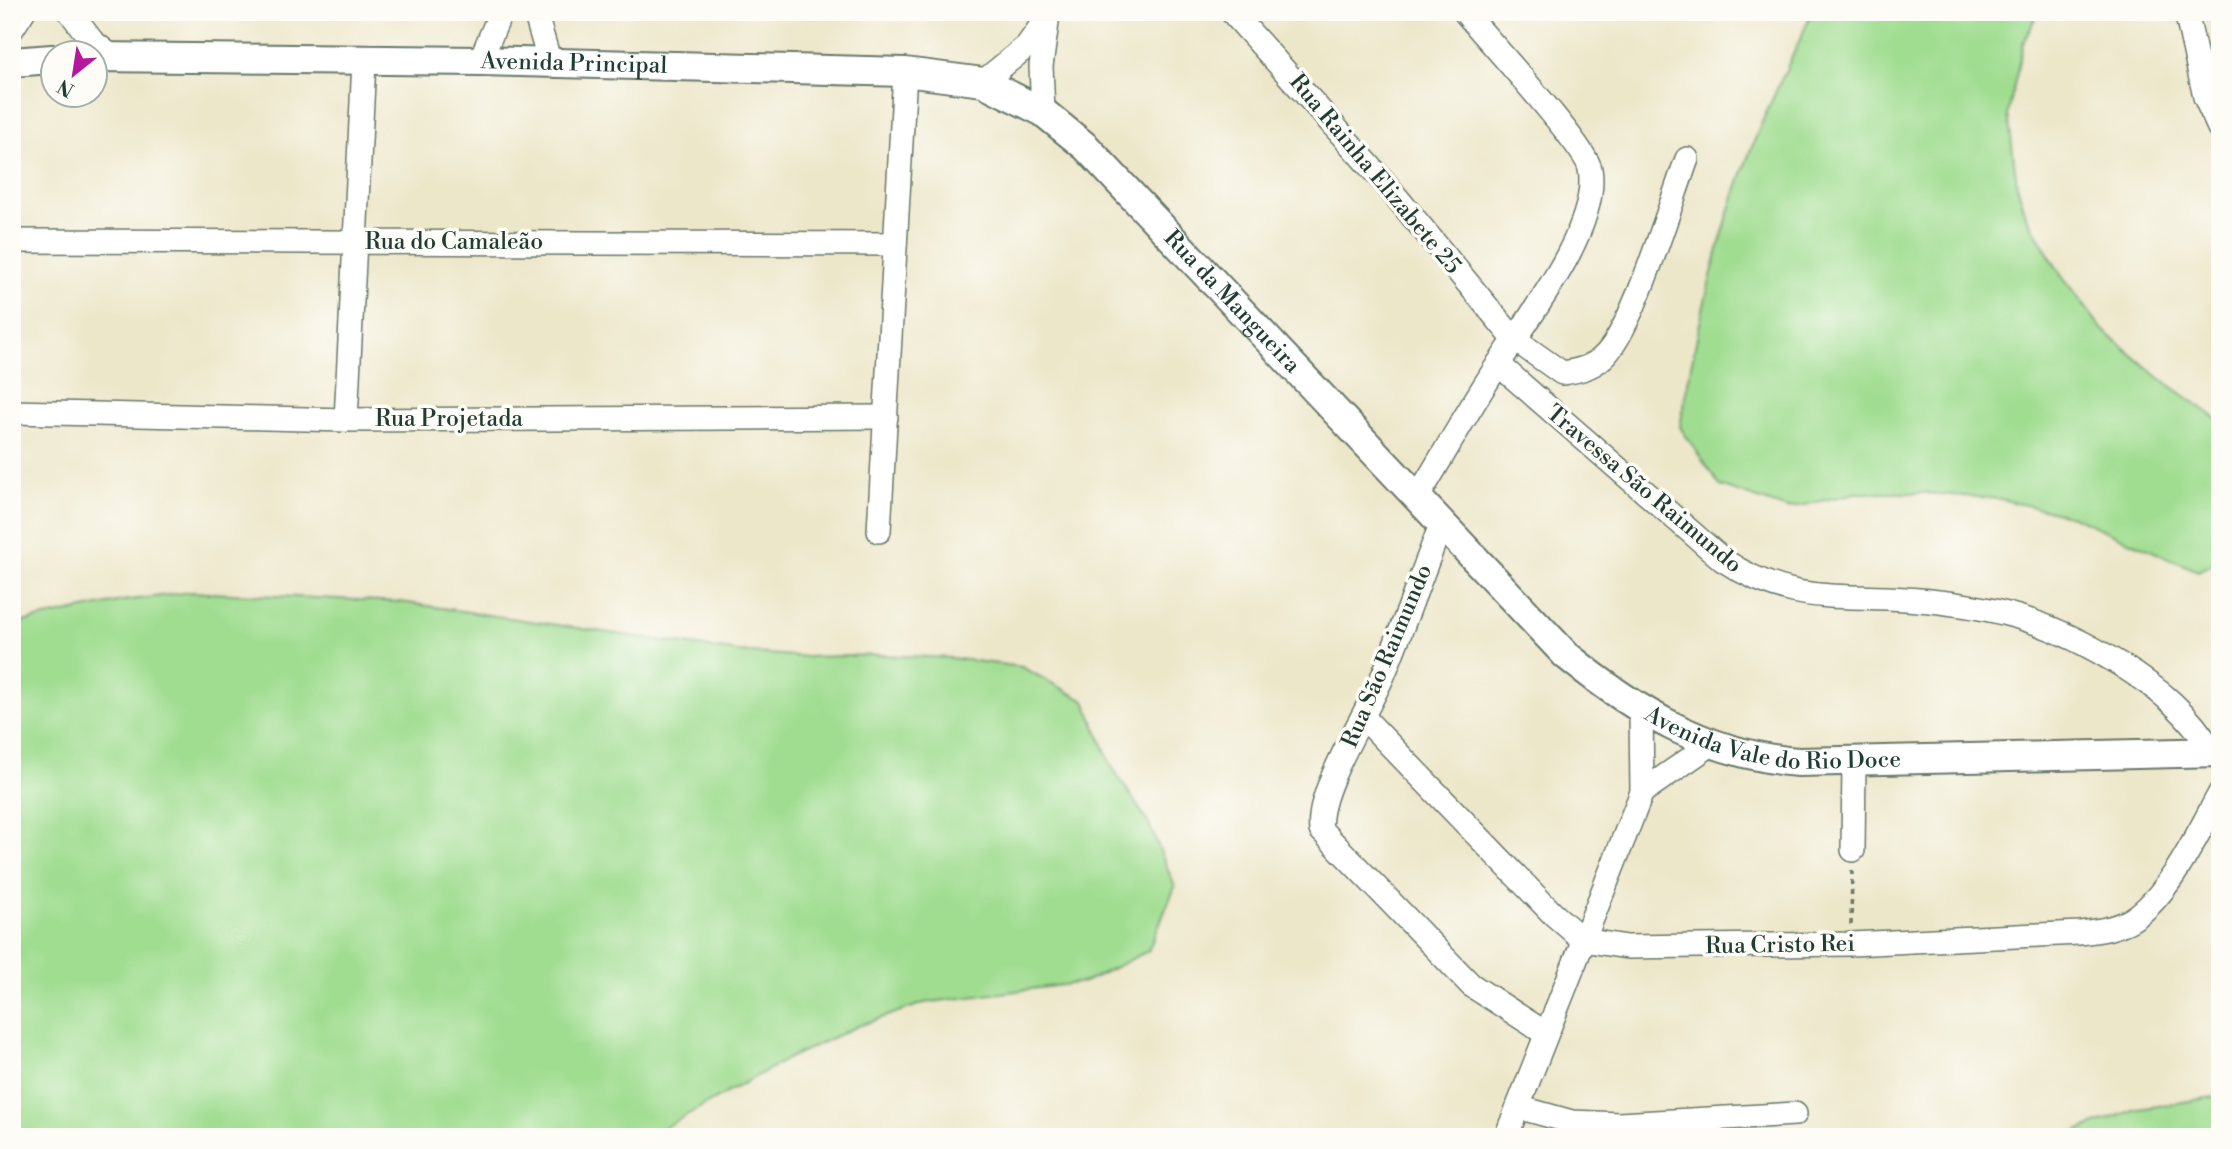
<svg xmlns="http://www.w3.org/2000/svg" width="2232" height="1149" font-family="'Libre Bodoni',serif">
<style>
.green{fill:#a0dd91;stroke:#608d62;stroke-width:2}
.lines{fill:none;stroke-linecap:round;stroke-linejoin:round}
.minor-casing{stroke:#677868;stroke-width:26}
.tertiary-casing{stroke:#677868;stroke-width:32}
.path{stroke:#677868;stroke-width:3.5;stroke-dasharray:5 5;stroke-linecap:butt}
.minor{stroke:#fff;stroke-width:23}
.tertiary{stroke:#fff;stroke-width:28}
.labels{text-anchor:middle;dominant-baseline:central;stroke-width:7;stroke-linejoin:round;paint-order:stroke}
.street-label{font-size:23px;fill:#1f3d34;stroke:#fdfcf7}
</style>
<rect width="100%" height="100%" fill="#fdfcf7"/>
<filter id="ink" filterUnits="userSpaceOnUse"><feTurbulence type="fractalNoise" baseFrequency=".0143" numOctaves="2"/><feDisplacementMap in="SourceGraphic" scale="14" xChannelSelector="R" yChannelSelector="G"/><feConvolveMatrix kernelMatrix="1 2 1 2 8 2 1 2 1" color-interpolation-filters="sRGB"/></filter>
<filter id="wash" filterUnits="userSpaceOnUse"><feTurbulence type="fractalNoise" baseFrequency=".00686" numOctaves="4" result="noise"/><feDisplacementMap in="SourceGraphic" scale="28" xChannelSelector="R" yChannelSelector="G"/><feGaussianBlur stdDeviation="1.57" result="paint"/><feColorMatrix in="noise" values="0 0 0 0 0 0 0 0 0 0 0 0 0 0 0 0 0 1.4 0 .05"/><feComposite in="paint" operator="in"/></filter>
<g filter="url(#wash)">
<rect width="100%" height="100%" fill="#ede7ca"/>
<g class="green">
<path d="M1812,12H2038L2023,43L2008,114L2017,185L2026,216L2061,275L2103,330L2157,376L2220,421V560L2198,571L2072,516L2000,499L1926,493H1855L1787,509L1720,486L1680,427C1697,327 1719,227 1757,134C1774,93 1795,53 1812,12Z"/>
<path d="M191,592L401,602L739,652L808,657L879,655L951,658L1022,667L1085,701L1111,765L1149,824L1175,887L1148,951L1085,982L924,1003L858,1026L791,1057L647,1137H12V624L122,601Z"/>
<path d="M2220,1096V1137H2062L2133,1110Z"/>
</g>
</g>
<g filter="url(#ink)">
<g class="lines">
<g class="minor-casing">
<g id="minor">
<path d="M70,12L92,41L111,56"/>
<path d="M535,12L550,63"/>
<path d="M1232,12L1384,182L1514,339L1562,373C1577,371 1591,368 1602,358C1632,334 1671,201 1687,159"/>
<path d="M2186,12L2205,97L2220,130"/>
<path d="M12,29L23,12"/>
<path d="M480,61L501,12"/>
<path d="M983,82L1027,46L1051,12"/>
<path d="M1043,112L1041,66L1047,23"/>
<path d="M12,241L895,244"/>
<path d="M1498,364L1723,560C1790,604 1831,594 1906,599C1991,605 2048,619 2121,665C2159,689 2189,713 2212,752"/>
<path d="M12,412L346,420L886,417"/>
<path d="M346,420L364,62"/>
<path d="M1417,498C1441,459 1463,419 1488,380C1520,328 1601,230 1590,169C1586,146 1486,38 1465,12"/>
<path d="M1441,525C1422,574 1404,623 1385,671C1369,711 1315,791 1321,830L1471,985L1545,1033"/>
<path d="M879,531L905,72"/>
<path d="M1364,718L1552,913L1583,940L1627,947L1851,944L2079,933C2096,931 2115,929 2131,920C2169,897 2199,831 2220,793"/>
<path d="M1642,792L1710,745"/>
<path d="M1853,850L1854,763"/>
<path d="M1518,1107L1572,1122L1619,1124L1795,1114"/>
<path d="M1506,1137L1642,792L1641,711"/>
</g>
</g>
<g class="tertiary-casing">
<g id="tertiary">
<path id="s1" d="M94,57L480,61L905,72L983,82L1043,112L1086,147L1566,655C1636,712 1708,755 1799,762L2220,752"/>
<path d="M12,62L52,59"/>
</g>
</g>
<path class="path" d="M1851,925L1852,870"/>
<use href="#minor" class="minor"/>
<use href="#tertiary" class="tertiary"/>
</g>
</g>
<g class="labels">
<g class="street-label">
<text stroke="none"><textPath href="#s1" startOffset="480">Avenida Principal</textPath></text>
<text transform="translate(1375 174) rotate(50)">Rua Rainha Elizabete 25</text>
<text x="454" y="242">Rua do Camaleão</text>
<text stroke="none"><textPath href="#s1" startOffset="1225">Rua da Mangueira</textPath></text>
<text x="449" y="419">Rua Projetada</text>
<text transform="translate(1644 489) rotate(40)">Travessa São Raimundo</text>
<text transform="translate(1387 656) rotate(-67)">Rua São Raimundo</text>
<text stroke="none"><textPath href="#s1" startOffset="1942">Avenida Vale do Rio Doce</textPath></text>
<text transform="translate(1780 945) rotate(-1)">Rua Cristo Rei</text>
</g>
</g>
<rect width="2232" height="1149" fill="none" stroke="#fdfcf7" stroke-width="42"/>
<g transform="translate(74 74) rotate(210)"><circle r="33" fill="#fdfcf7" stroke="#a4b0a9" stroke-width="2"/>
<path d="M0-5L12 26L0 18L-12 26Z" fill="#b5179e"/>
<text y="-10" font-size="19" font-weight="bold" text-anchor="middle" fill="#1f3d34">N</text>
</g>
</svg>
